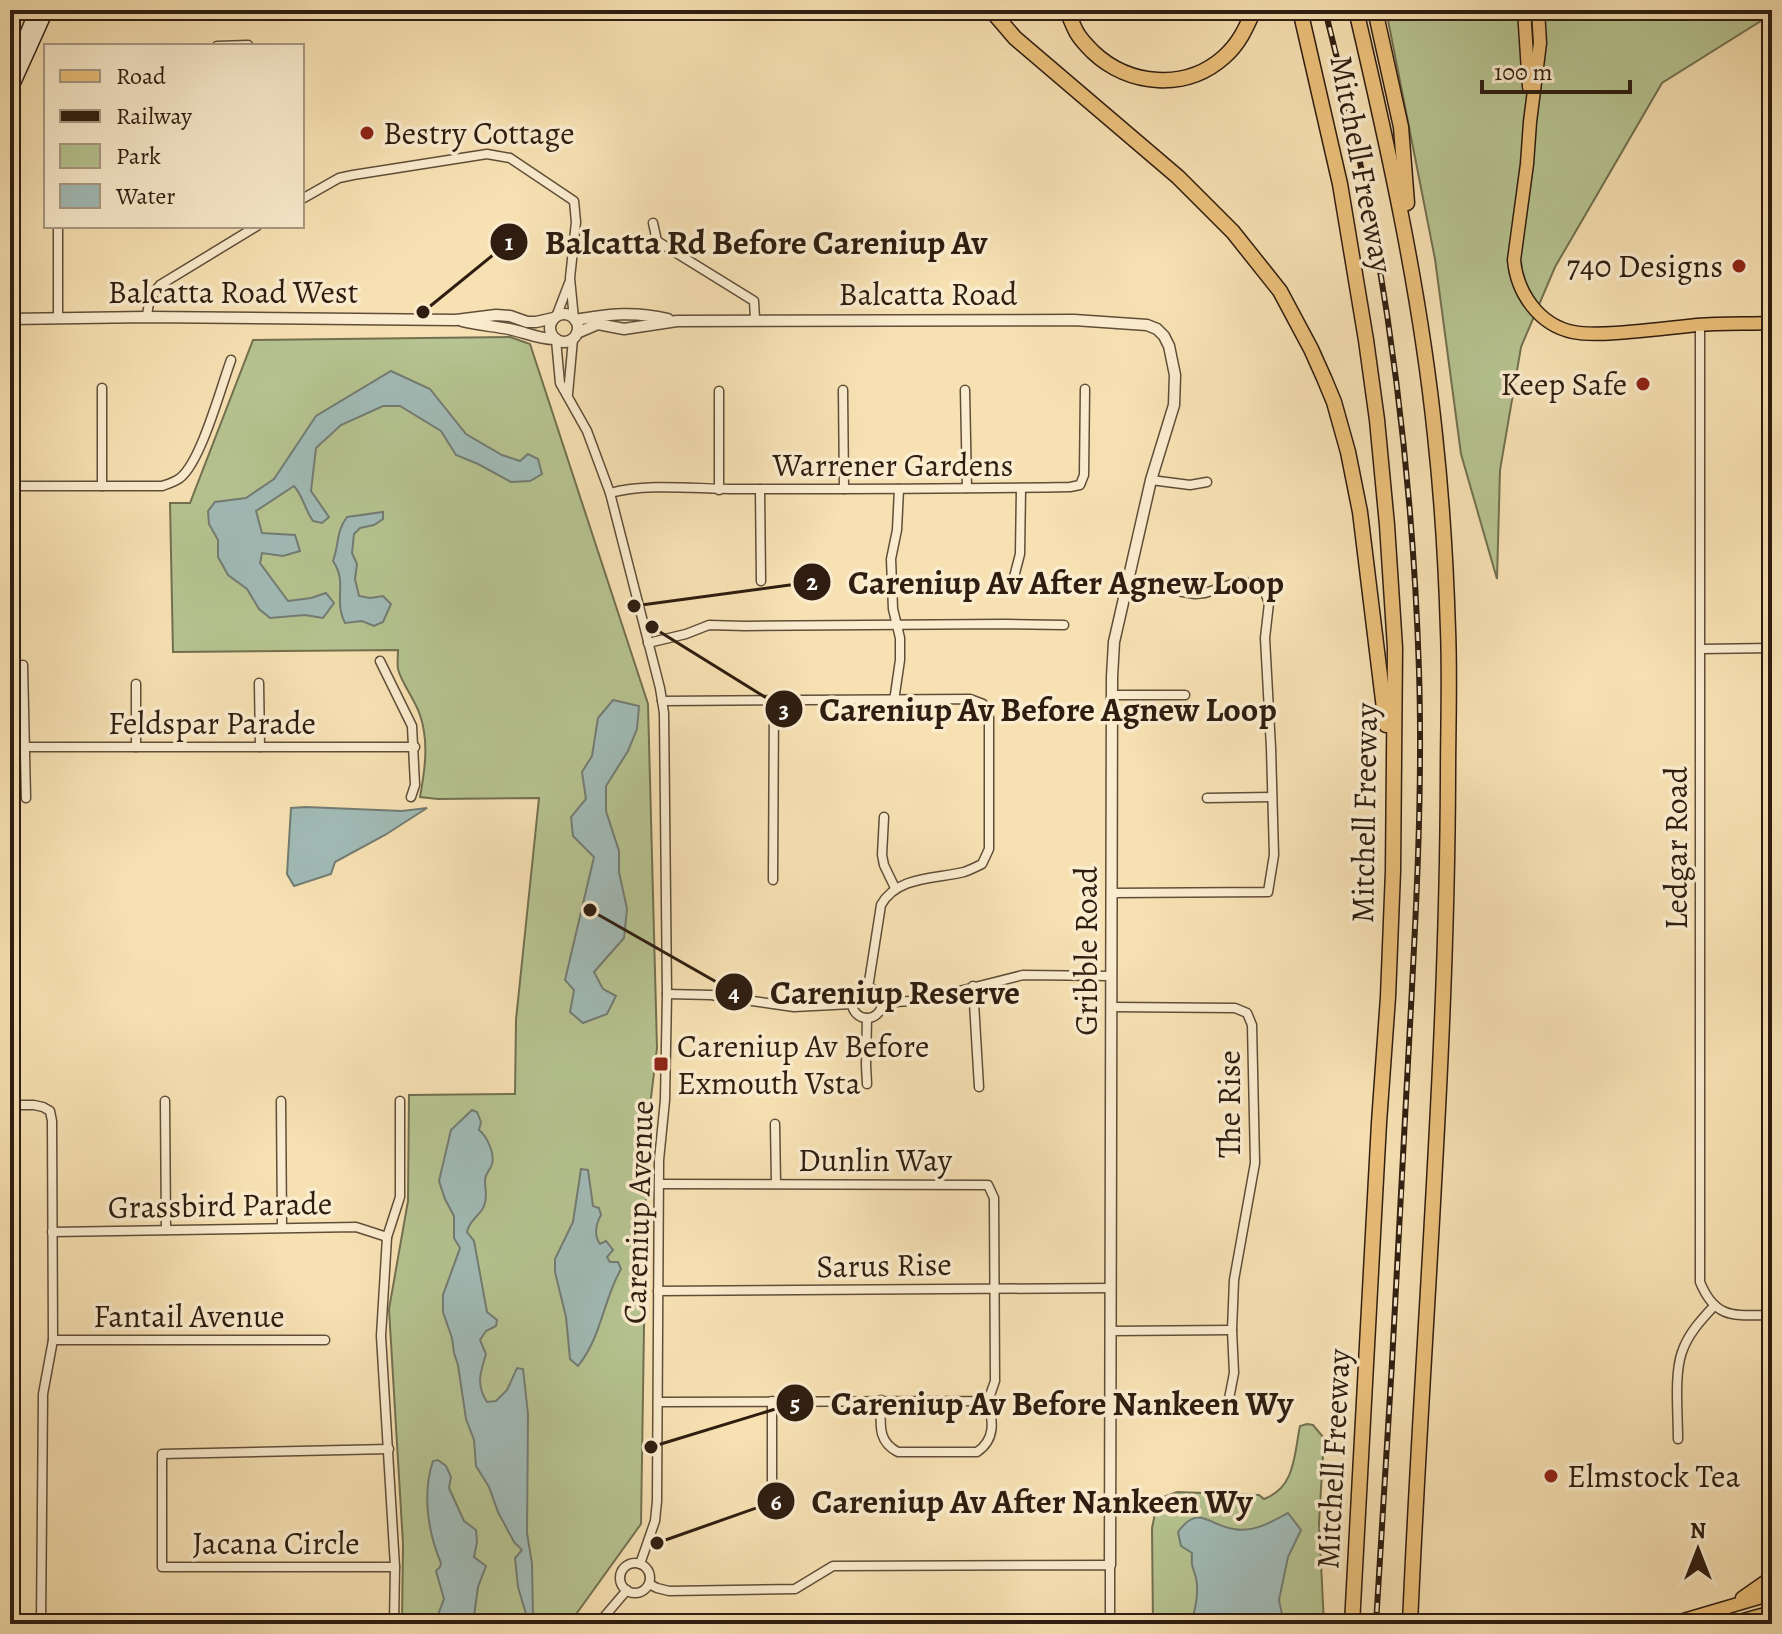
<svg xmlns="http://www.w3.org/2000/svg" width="1782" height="1634" viewBox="0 0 1782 1634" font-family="Alegreya,serif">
<rect width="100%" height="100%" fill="#f7e1b3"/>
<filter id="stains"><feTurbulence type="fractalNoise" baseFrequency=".0025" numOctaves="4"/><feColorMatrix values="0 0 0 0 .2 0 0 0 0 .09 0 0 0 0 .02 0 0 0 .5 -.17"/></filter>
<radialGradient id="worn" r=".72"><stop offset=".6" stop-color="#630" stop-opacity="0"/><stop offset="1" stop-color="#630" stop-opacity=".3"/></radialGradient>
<!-- green -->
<g fill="#b6c491" stroke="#727050" stroke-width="2">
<path d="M 1386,10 L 1772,10 L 1772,14 L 1662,83 L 1555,267 L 1521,347 L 1500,470 L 1497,579 L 1461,454 L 1435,259 Z"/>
<path d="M 510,337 L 530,344 L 648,704 L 657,1048 L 647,1131 L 641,1524 L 569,1624 L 402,1624 L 403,1544 L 389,1309 L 408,1201 L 409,1095 L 515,1094 L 516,1020 L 539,798 L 438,799 L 420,797 C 425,770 429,741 420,715 C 415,700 401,682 398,669 C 397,664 398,656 398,650 L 173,652 L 170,503 L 190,503 L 253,340 Z"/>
<path d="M 1307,1424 L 1313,1425 L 1324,1438 L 1319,1523 L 1324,1624 L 1153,1624 L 1152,1528 L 1158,1499 L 1177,1492 L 1259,1495 L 1264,1499 C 1296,1487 1294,1454 1300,1426 Z"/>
</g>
<!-- water -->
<g fill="#a1bbb7" stroke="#737c74" stroke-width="2">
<path d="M 391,371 L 430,389 L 466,434 L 502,455 L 520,461 L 528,454 L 538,459 L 542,474 L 530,481 L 511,482 L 478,464 L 456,455 L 441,431 L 400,406 L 383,406 L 341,425 L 316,448 L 311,491 L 329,517 L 322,523 L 313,521 C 305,510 303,496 294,486 L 256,511 L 262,533 L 295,535 L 300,551 L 283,556 L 262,553 L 260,563 L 288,601 L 311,598 L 326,593 L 334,603 L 323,618 L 305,615 L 270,618 L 259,609 L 247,589 L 228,575 L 218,557 L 218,540 L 209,524 L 208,511 L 215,502 L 246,498 L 274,479 L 316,416 Z"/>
<path d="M 383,512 L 383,519 L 374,525 L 360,528 L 354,534 L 352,553 L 357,564 L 355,579 L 359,596 L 370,598 L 383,596 L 391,604 L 383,622 L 374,626 L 362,621 L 345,623 C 333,600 348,583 333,561 C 339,545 336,531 347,517 Z"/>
<path d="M 613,700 L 639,706 L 637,729 L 628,751 L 606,786 L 606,811 L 619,851 L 619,872 L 627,909 L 624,938 L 594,972 L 603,989 L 616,996 L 607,1014 L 583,1023 L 570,1012 L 574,990 L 565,980 L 594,857 L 573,836 L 571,817 L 586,799 L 582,772 L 592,756 L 598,718 Z"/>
<path d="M 306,807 L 402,811 L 427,808 L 385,835 L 335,862 L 331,874 L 294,886 L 287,874 L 291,808 Z"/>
<path d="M 472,1110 L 477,1112 L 481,1122 L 479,1130 C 487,1136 495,1154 492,1164 C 490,1171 485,1173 485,1181 C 485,1191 488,1196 484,1206 C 480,1216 469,1220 467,1232 L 474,1241 L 487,1312 L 497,1320 L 496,1326 L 486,1331 L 480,1340 L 486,1354 C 480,1373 476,1385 487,1402 L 496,1401 L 507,1390 L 517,1368 L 523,1369 L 528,1414 L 527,1533 L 532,1564 L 533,1618 L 529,1624 L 518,1587 L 515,1558 L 522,1550 L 514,1542 L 498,1512 L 489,1487 L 476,1466 L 474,1440 L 466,1419 L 458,1365 L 454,1353 L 452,1338 L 443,1312 L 443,1295 L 460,1248 L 454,1238 L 454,1216 L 445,1199 L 439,1181 L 451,1130 Z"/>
<path d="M 581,1169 L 588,1170 L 593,1206 L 599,1208 L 601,1215 C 596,1224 594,1235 600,1244 L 606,1241 L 613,1250 L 607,1257 L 610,1262 L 618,1262 L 621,1269 C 603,1300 602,1336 578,1366 L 570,1359 L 566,1317 L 555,1272 L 555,1259 L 573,1222 Z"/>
<path d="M 438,1460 L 446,1466 L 451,1477 L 449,1488 L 464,1521 L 476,1530 L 477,1542 L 474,1557 L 486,1566 L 478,1587 L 473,1624 L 440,1624 L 439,1612 L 444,1599 L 436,1571 L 440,1567 L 441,1563 C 428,1533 422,1493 433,1461 Z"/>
<path d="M 1288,1513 L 1301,1530 L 1288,1557 L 1279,1600 L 1284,1624 L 1191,1624 C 1195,1611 1199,1592 1196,1578 C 1193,1566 1191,1568 1192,1553 L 1181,1546 L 1178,1532 C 1199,1503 1209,1526 1234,1529 C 1254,1533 1271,1522 1288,1513 Z"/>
</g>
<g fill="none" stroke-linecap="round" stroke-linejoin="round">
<!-- minor casing -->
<g stroke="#604e39" stroke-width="11">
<g id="minor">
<path d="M 217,46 L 248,45"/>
<path d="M 302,199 L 339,178 L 353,175 L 487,154 L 510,158 L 574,201 L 576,222 L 570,278 L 574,319"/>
<path d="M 653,223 L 657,241 L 754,301 L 755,319"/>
<path d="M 58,226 L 58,318"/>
<path d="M 147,317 C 148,303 151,296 160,285 L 257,226"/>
<path d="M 556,317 L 569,283"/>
<path d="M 1700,325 L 1700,1282 C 1716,1321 1736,1315 1772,1315"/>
<path d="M 556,340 L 560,383 L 587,431 L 610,493 L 660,688 L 664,713 L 667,994 L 665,1100 L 659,1160 L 657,1501 L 655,1521 L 640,1564"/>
<path d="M 102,388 L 102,486"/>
<path d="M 843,390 L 844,489"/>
<path d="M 965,390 L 967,488"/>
<path d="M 719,391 L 719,490"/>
<path d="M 568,394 L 573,339"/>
<path d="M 1151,480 L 1190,485 L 1207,482"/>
<path d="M 10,486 L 162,486 C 168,484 175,482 180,478 C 201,462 221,387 231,360"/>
<path d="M 760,489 L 761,581"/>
<path d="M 610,493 C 651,482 701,490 744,489 C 853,489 961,489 1070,487 L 1080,485 L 1084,475 L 1085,389"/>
<path d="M 1014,577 L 1020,554 L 1021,488"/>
<path d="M 648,643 L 686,634 L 709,625 L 745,626 L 1005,624 L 1064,625"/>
<path d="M 1701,649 L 1772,648"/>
<path d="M 380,661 L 412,726 L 415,785 L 411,797"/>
<path d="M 23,665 L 26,798"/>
<path d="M 259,683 L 260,747"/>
<path d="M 1112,695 L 1185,695"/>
<path d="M 662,701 L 970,699 L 983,704 L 989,717 L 989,849 L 982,864 C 976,867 970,870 964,872 C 935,879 897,876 881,905 L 868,988"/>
<path d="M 894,701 L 900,660 L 900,638 L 893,609 L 891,559 L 897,530 L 899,489"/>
<path d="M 10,747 L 415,747"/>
<path d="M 136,747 L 136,684"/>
<path d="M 1207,798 L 1272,797"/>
<path d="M 884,817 L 882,855 L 884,865 L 895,888"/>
<path d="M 773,880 L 774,701"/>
<path d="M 1112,893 L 1268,892 L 1274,855 L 1271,748 L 1265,638 L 1269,603 L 1264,590 L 1251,583 L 1235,583 L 1205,593 L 1195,594 L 1128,583"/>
<path d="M 973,986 L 979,1087"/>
<circle cx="867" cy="1003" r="15"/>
<path d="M 667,994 L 711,995 L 794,1007 L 852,1004"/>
<path d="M 882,1003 L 924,1000 L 1023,975 L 1112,976"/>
<path d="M 1112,1007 L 1235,1008 L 1247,1013 L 1252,1025 L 1255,1163 L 1234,1280 L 1232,1330 L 1234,1373 L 1227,1409"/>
<path d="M 867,1018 L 866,1065 L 867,1084"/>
<path d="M 165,1101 L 166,1230"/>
<path d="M 281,1101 L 282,1227"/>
<path d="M 10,1105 L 34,1105 L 43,1107 L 50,1111 L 52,1121 L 53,1340 L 43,1394 L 41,1624"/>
<path d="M 775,1124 L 776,1184"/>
<path d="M 52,1232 L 356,1227 L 387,1237"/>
<path d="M 658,1291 L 1111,1288"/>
<path d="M 1111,1331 L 1232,1330"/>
<path d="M 53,1340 L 325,1340"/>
<path d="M 881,1400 C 881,1422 876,1441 898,1452 L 977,1452 C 996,1439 993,1421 988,1401"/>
<path d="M 772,1401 L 772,1481"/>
<path d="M 658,1402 L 988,1401 L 995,1381 L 994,1198 L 988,1185 L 659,1184"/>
<path d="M 1678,1439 C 1678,1414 1674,1374 1682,1352 C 1688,1334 1701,1320 1714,1306"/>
<path d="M 389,1449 L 162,1454 L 162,1567 L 395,1567"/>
<circle cx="635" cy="1578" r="15"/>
<path d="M 649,1584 L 657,1588 L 669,1591 L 795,1589 L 833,1566 L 1110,1565 L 1110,1624"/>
<path d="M 394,1624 L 395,1567 L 381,1336 L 387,1237 L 400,1197 L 400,1101"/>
<path d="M 598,1624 L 627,1590"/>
</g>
</g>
<!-- tertiary casing -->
<g stroke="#604e39" stroke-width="13">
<g id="tertiary">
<circle cx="564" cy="328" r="14"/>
<path d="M 10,319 L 147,317 L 456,320 L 496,315 L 510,316 L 527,322 L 536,322 L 554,318"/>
<path d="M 575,320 C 610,314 633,311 668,319"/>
<path d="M 462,321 C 478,325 494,326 509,329 C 525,332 540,340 556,339"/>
<path d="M 577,333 L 598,324 L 624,329 L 677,321 L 1074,320 L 1147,325 L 1157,329 L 1164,336 L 1169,346 L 1175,375 L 1174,405 L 1151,480 L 1114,642 L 1112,677 L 1110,1565"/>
</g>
</g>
<!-- secondary casing -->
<g stroke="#2e1d10" stroke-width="15">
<g id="secondary">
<path d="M 11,72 L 36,10"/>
<path d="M 10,92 L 47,10"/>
</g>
</g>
<!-- primary casing -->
<g stroke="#2e1d10" stroke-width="15">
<g id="primary">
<path d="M 1524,10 L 1529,87"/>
<path d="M 1538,10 L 1540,43 L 1530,122 L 1527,164 L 1514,260 C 1517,293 1539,325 1573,332 C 1587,335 1602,334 1616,333 C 1643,331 1670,328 1697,325 C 1722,323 1747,324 1772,323"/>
<path d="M 1742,1598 L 1772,1577"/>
<path d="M 1670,1624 L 1772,1594"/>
<path d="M 1729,1624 L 1772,1612"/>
</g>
</g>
<!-- motorway casing -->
<g stroke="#2e1d10" stroke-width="17">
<g id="motorway">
<path d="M 991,10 L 1015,38 L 1178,177 L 1233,232 L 1280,291 L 1311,349 L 1324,378 L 1334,402 L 1348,452 L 1360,512 L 1386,725"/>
<path d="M 1067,10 C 1070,18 1073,26 1077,33 C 1081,40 1087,46 1093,52 C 1129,86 1186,91 1224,57 C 1239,44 1246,28 1254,10"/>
<path d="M 1300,10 L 1340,184 L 1366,340 L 1377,420 L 1387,525 L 1395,648 L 1393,871 L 1388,997 L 1379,1123 L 1352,1624"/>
<path d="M 1356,10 C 1389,151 1420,291 1435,435 C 1442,499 1446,565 1448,630 C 1450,679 1448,728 1448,777 C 1447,1060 1422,1342 1410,1624"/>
<path d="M 1375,10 L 1401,127 L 1407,203"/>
</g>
</g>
<!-- minor -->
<use href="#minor" stroke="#faecce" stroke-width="8"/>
<!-- tertiary -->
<use href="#tertiary" stroke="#faecce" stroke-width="10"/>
<!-- secondary -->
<use href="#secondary" stroke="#faecce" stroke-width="12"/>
<!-- primary -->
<use href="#primary" stroke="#ecc07a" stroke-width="12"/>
<!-- motorway -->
<use href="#motorway" stroke="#ecc07a" stroke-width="14"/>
<!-- rail casing -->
<g stroke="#2e1d10" stroke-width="6">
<path id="rail" d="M 1325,10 C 1381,226 1412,448 1419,671 C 1423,801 1415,932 1408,1062 C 1399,1249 1388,1437 1376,1624"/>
</g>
<!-- rail -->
<use href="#rail" stroke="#faecce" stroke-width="3" stroke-dasharray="9" stroke-linecap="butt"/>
</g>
<!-- markers -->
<g fill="#8f2418" stroke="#faecce" stroke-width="3">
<circle cx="367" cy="133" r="8"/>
<circle cx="1739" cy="266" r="8"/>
<circle cx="1643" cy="384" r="8"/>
<rect x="653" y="1056" width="16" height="16" rx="4"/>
<circle cx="1551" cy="1476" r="8"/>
</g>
<g text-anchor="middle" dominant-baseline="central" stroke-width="7" stroke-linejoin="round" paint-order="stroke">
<!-- poi labels -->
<g font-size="32" fill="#2e1d10" stroke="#faecce" text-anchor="start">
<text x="383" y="133">Bestry Cottage</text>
<text x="1723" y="266" text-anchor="end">740 Designs</text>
<text x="1627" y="384" text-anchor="end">Keep Safe</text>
<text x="677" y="1046">Careniup Av Before<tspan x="677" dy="37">Exmouth Vsta</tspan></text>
<text x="1567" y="1476">Elmstock Tea</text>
</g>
<!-- street labels -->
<g font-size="32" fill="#2e1d10" stroke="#faecce">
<text transform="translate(1362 164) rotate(79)">Mitchell Freeway</text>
<text x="233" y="292">Balcatta Road West</text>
<text x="928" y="294">Balcatta Road</text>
<text x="893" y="465">Warrener Gardens</text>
<text x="212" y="723">Feldspar Parade</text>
<text transform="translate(1364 813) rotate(-89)">Mitchell Freeway</text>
<text transform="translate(1676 848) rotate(-90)">Ledgar Road</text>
<text transform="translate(1086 951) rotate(-90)">Gribble Road</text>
<text transform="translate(1229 1104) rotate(-90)">The Rise</text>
<text x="875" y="1160">Dunlin Way</text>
<text transform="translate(220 1205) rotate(-1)">Grassbird Parade</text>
<text transform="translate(638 1212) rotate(-88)">Careniup Avenue</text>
<text transform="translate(884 1265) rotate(-1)">Sarus Rise</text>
<text x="189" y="1316">Fantail Avenue</text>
<text transform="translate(1333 1459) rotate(-87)">Mitchell Freeway</text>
<text x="276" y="1543">Jacana Circle</text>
</g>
</g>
<!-- callouts -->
<path fill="none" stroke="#2e1d10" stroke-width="3" d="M423 312L509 242M634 606L812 582M652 627L784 709M590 910L734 992M651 1447L795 1403M657 1543L776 1501"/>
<g fill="#2e1d10" stroke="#faecce" stroke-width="3">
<circle cx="423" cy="312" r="8"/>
<circle cx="634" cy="606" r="8"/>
<circle cx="652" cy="627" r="8"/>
<circle cx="590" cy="910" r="8"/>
<circle cx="651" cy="1447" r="8"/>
<circle cx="657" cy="1543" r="8"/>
<circle cx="509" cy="242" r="20"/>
<circle cx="812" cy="582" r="20"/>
<circle cx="784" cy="709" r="20"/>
<circle cx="734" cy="992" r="20"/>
<circle cx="795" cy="1403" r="20"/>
<circle cx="776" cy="1501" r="20"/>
</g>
<g font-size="24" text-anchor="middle" font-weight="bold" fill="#fff">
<text x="509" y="250">1</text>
<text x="812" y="590">2</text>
<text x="784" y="718">3</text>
<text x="734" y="1001">4</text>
<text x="795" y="1411">5</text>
<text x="776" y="1510">6</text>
</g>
<g font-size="34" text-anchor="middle" font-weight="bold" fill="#2e1d10" stroke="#faecce" stroke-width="7" stroke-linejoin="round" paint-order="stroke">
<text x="766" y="254">Balcatta Rd Before Careniup Av</text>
<text x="1066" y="594">Careniup Av After Agnew Loop</text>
<text x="1048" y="721">Careniup Av Before Agnew Loop</text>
<text x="895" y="1004">Careniup Reserve</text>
<text x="1062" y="1415">Careniup Av Before Nankeen Wy</text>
<text x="1032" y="1513">Careniup Av After Nankeen Wy</text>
</g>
<!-- margin -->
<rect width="1782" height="1634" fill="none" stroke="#f7e1b3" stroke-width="40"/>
<rect x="12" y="12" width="1758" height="1610" fill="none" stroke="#2e1d10" stroke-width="4"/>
<rect x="20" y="20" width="1742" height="1594" fill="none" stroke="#2e1d10" stroke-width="2"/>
<!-- legend -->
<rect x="44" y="44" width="260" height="184" fill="#faecce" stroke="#a89982" stroke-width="2"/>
<rect x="60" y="70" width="40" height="12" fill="#ecc07a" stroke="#a89982" stroke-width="2"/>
<text x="116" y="84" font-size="24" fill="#2e1d10">Road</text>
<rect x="60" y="110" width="40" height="12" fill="#2e1d10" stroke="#a89982" stroke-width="2"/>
<text x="116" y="124" font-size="24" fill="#2e1d10">Railway</text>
<rect x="60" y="144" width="40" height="24" fill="#b6c491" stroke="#a89982" stroke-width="2"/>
<text x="116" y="164" font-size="24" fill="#2e1d10">Park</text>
<rect x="60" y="184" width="40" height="24" fill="#a1bbb7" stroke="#a89982" stroke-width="2"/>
<text x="116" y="204" font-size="24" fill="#2e1d10">Water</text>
<!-- north arrow -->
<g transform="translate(1698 1550)" stroke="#faecce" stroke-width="6" paint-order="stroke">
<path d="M0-6L14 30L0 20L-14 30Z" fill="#2e1d10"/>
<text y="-12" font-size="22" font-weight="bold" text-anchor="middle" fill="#2e1d10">N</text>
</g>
<!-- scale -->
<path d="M1482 80v12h148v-12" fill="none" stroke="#2e1d10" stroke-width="4"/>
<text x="1494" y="80" font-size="24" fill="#2e1d10" stroke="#faecce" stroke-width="6" paint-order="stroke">100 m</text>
<rect width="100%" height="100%" filter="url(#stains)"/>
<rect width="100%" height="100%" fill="url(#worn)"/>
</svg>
